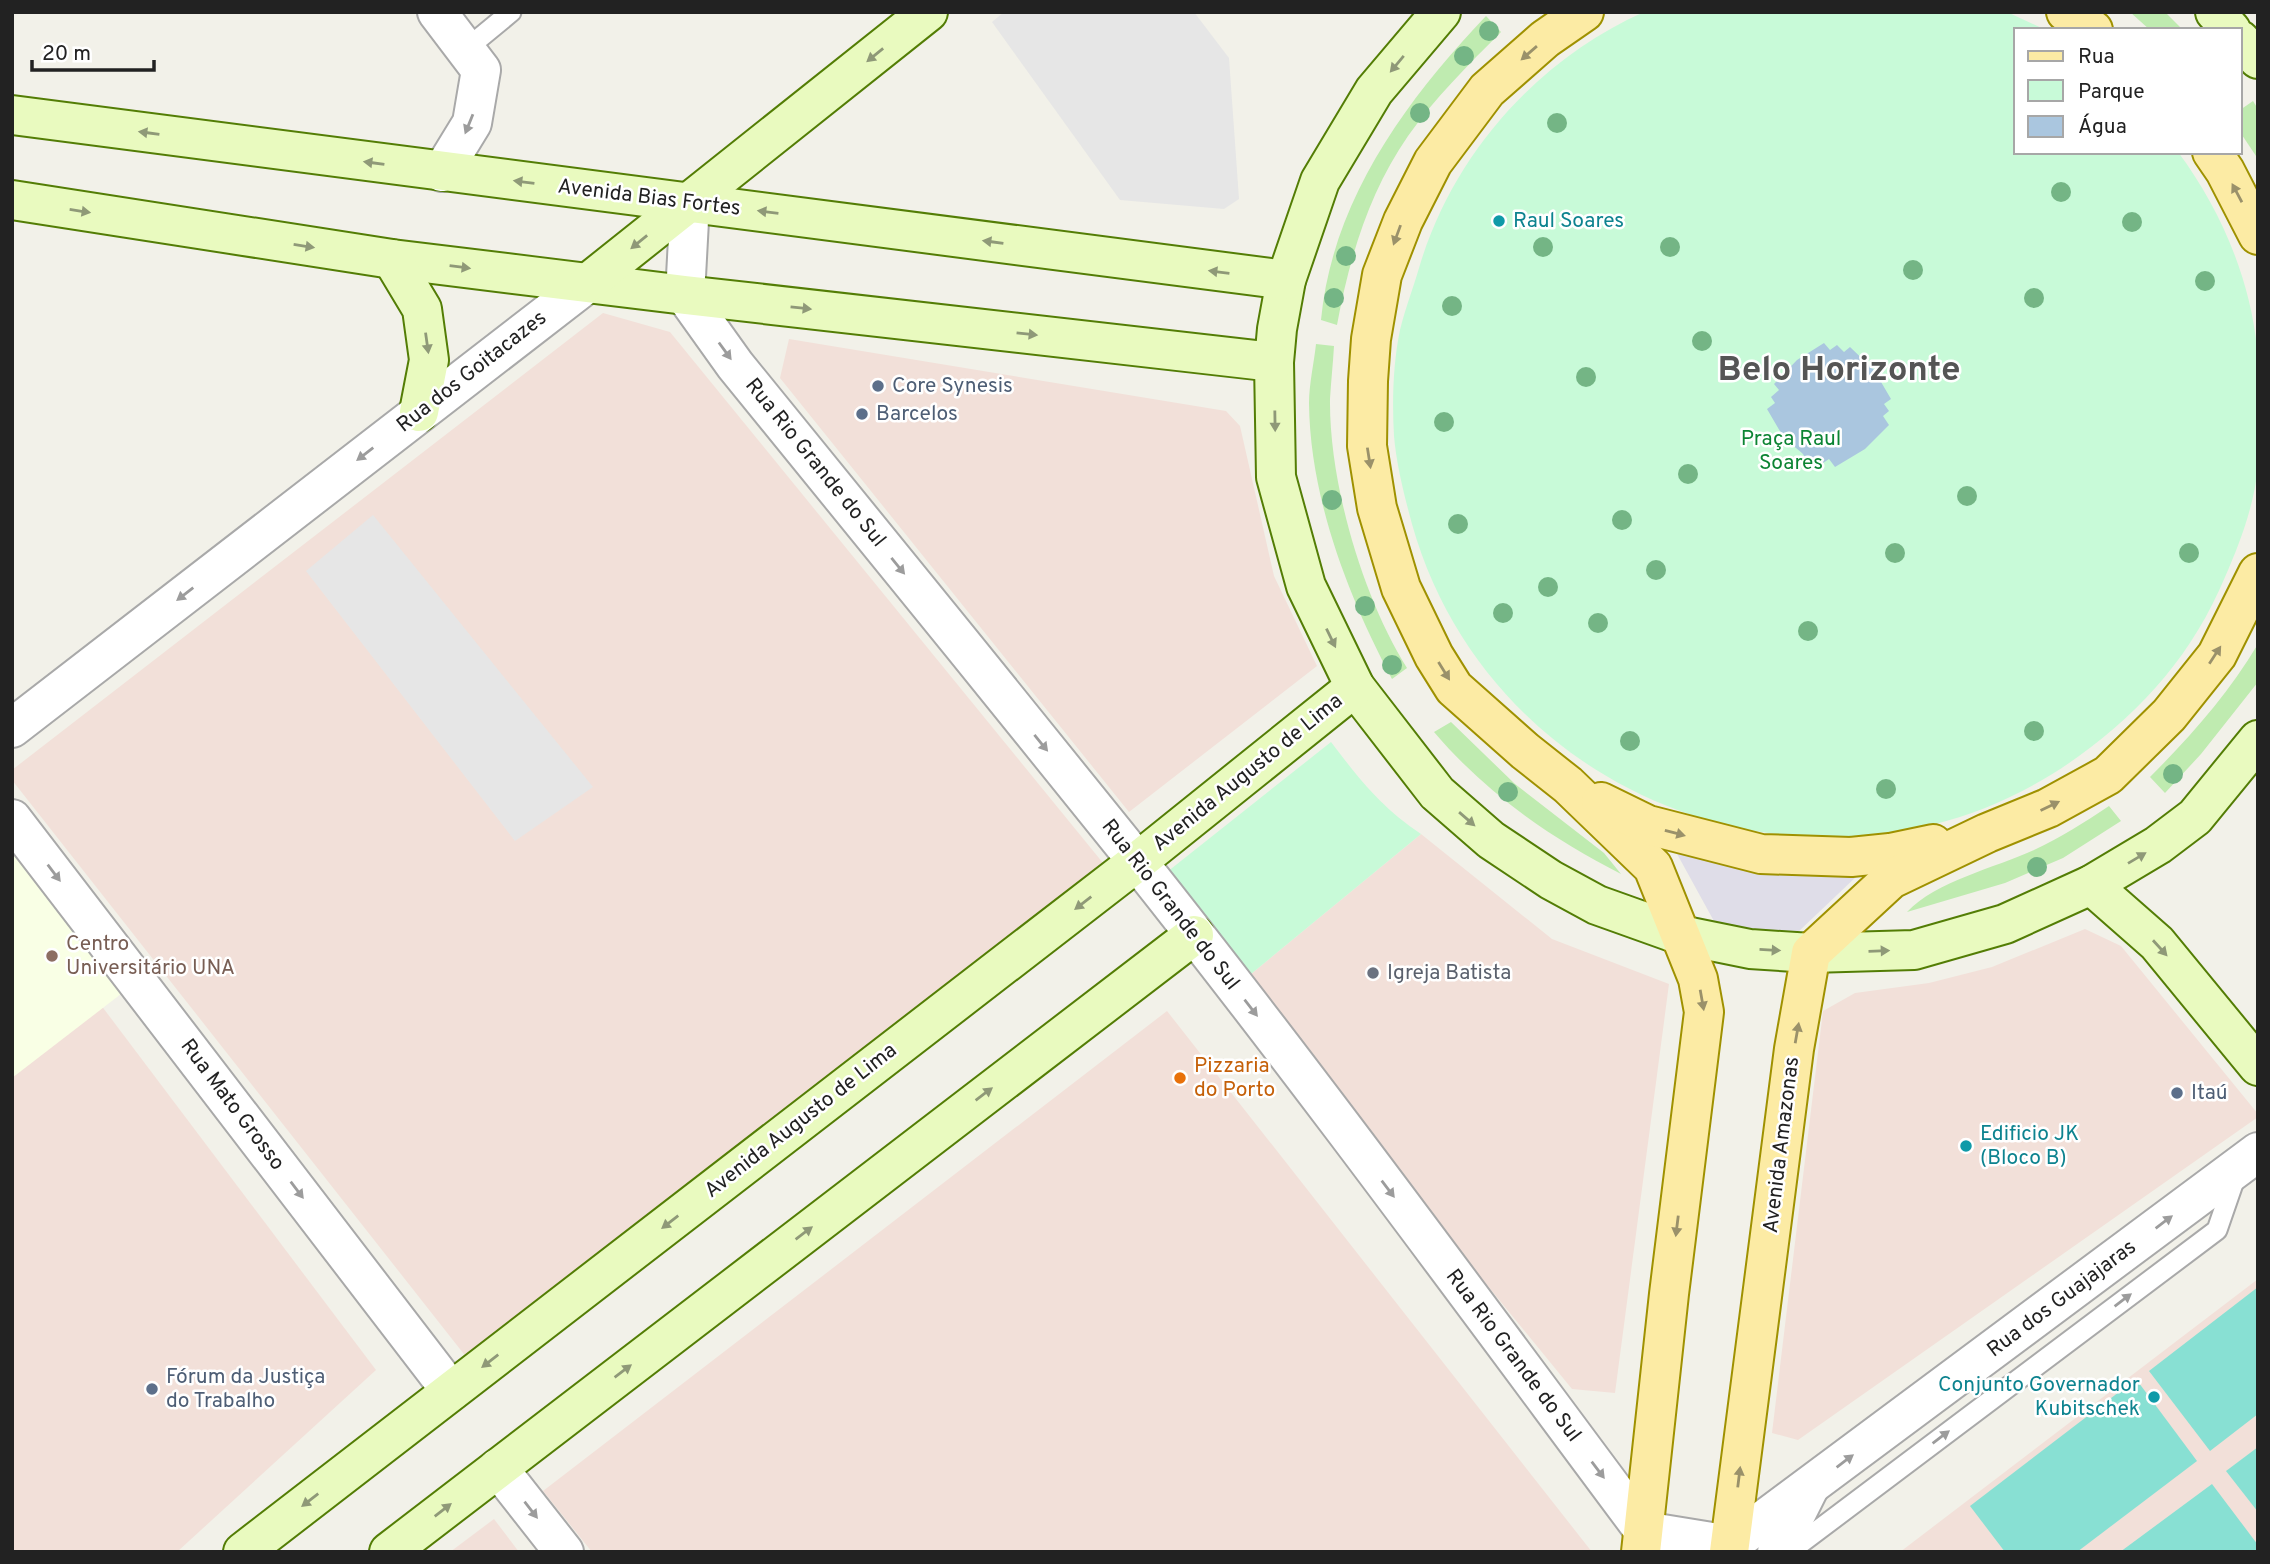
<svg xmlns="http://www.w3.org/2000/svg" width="2270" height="1564" viewBox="0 0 2270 1564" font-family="Overpass,sans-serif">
<rect width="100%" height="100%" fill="#f2f1e9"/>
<!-- commercial -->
<g fill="#f2e0d9">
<path d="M 603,313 L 670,332 L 1103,863 L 467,1358 L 12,780 L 12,770 Z"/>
<path d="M 789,339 L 1226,411 L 1240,426 L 1274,576 L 1317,666 L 1129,812 L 780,378 Z"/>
<path d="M 1421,834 L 1552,939 L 1669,984 L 1615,1393 L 1572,1389 L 1240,983 Z"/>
<path d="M 12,887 L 376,1370 L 177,1552 L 12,1552 Z"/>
<path d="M 2085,929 L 2121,946 L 2258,1114 L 2258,1117 L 1798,1440 L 1772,1433 L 1823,1011 L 1855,993 L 1929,983 L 1992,967 Z"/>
<path d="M 1167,1011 L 1592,1552 L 592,1552 L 543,1491 Z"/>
<path d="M 2258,1279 L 2258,1552 L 1900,1552 Z"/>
<path d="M 494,1519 L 519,1552 L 450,1552 Z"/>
</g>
<!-- education -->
<path fill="#f9ffe5" d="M 12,853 L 121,994 L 12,1078 Z"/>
<!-- grass -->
<g fill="#bfebb0">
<path d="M 2130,12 L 2165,12 L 2183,30 L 2150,30 Z"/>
<path d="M 1486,16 L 1501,32 C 1468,65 1435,98 1408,136 C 1369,192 1349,259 1337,325 L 1321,320 C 1332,201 1406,100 1486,16 Z"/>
<path d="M 2253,101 L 2258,109 L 2258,159 L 2240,132 L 2240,110 Z"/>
<path d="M 1316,344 L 1334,346 C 1333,364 1331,381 1330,399 C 1329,483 1363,598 1407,668 L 1392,679 C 1348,596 1310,498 1309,403 C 1309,384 1314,363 1316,344 Z"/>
<path d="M 2258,644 L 2258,682 L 2201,754 L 2165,793 L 2150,777 C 2191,736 2228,694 2258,644 Z"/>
<path d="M 1451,722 L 1515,784 L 1604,853 L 1621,874 C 1550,838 1486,793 1434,732 Z"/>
<path d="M 2109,806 L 2121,821 L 2063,858 L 2005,883 L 1907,912 C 1936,881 1995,868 2034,850 C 2060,838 2085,822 2109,806 Z"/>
</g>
<!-- park -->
<g fill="#c8fad8">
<path d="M 1644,12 L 2007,12 L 2046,30 L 2016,30 L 2016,152 L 2178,152 C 2220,208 2250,278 2257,348 C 2259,365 2258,384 2258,401 C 2258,422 2259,444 2258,465 C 2255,503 2240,543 2225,577 C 2193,653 2145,708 2079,756 C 1833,935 1480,804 1408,509 C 1402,486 1396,460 1394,436 C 1392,402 1393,363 1400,330 C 1405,309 1413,289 1419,268 C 1452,156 1536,60 1644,12 Z"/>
<path d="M 1331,742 C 1360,780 1381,807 1421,834 L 1240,983 L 1162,876 Z"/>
</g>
<!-- pitch -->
<g fill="#88e0d3">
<path d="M 2258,1287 L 2258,1414 L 2210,1451 L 2149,1371 Z"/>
<path d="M 2136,1379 L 2197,1461 L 2077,1552 L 2005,1552 L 1970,1506 Z"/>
<path d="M 2258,1447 L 2258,1512 L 2226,1471 Z"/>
<path d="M 2212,1484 L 2258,1545 L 2258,1552 L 2120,1552 Z"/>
</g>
<!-- parking -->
<g fill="#e6e6e6">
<path d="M 1004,12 L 1194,12 L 1229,58 L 1239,199 L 1224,209 L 1120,200 L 992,22 Z"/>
<path d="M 373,515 L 593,787 L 515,841 L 306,571 Z"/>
</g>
<!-- plaza -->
<path fill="#dfdde8" d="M 1676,852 L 1758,872 L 1858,875 L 1797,933 L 1765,934 L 1715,923 Z"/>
<!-- water -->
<path fill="#aac6df" d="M 1824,343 L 1830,350 L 1837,345 L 1844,352 L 1850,347 L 1874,370 L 1891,399 L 1884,404 L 1889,411 L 1883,416 L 1889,425 L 1865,449 L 1835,467 L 1829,459 L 1823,463 L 1817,457 L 1810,463 L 1802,453 L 1784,438 L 1767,409 L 1775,403 L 1771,397 L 1779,390 L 1774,384 L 1797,360 Z"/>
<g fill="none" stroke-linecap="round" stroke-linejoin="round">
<!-- service casing -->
<g stroke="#a9a9a9" stroke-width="23">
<g id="service">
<path d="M 465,50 L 511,12"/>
<path d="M 1789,1552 L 2217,1230 L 2236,1175"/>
</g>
</g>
<!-- minor casing -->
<g stroke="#a9a9a9" stroke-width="42">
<g id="minor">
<path d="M 12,728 L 589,282"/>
<path d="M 12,819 L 451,1391"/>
<path d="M 498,1468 L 564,1552"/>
<path d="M 1777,1552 L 1809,1488"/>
</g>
</g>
<!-- tertiary casing -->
<g stroke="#a9a9a9" stroke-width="42">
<g id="tertiary">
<path d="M 437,12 L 481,70 L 472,123 L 442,172"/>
<path d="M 690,202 L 685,295 L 735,365 C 869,530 1004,695 1137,861 C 1311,1080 1477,1307 1644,1531 L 1730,1545 L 2258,1152"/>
</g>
</g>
<!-- secondary casing -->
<g stroke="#537d05" stroke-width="42">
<g id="secondary">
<path d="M 1441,12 L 1374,91 L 1320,181 L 1286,280 L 1277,329 L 1274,362 L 1276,477 L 1306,586 L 1355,687 L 1437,793 L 1491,840 L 1551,880 L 1597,905 L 1681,935 L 1750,949 L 1811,953 L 1914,950 L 2005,924 L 2091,885 L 2158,845 L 2195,817 L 2258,740"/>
<path d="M 2215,12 L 2231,30"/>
<path d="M 2240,40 L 2258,59"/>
<path d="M 12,115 L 1286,280"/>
<path d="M 12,200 L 392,259 L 685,295 L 1274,362"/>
<path d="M 392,259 L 422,309 L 429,360 L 419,412"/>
<path d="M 589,282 L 928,12"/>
<path d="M 2091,885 L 2157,943 L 2258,1066"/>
<path d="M 243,1552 L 1137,862 L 1355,687"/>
<path d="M 389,1552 L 1194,935"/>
</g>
</g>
<!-- primary casing -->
<g stroke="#9f9100" stroke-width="42">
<g id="primary">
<path d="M 1584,12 L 1545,39 L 1487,90 L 1433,162 L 1403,221 L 1382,275 L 1371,339 L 1368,381 L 1367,446 L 1377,508 L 1401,588 L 1434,656 L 1454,688 L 1525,751 L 1568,785 L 1653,867 L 1698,979 L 1704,1012 L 1669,1294 L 1641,1552"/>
<path d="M 2066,12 L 2093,30"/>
<path d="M 2212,152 L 2225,171 L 2258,235"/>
<path d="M 1601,802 L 1648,825 L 1761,854 L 1851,857 L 1890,853 L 1933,844"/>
<path d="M 1729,1552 L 1794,1049 L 1811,953 L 1891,879 L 1987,833 L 2048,808 L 2108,775 L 2169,715 L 2217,655 L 2258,573"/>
</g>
</g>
<!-- service -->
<use href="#service" stroke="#fff" stroke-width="19"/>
<!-- minor -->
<use href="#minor" stroke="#fff" stroke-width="38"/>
<!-- tertiary -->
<use href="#tertiary" stroke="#fff" stroke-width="38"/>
<!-- secondary -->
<use href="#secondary" stroke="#e9fabf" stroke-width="38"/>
<!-- primary -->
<use href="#primary" stroke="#fceba4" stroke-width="38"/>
</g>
<!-- trees -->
<g fill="#74b585">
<circle cx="1489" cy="31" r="10"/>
<circle cx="1464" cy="56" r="10"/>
<circle cx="1420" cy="113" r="10"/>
<circle cx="1557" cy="123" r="10"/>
<circle cx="2061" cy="192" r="10"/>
<circle cx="2132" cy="222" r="10"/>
<circle cx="1543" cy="247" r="10"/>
<circle cx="1670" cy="247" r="10"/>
<circle cx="1346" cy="256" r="10"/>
<circle cx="1913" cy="270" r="10"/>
<circle cx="2205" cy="281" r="10"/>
<circle cx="1334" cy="298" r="10"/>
<circle cx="2034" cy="298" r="10"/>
<circle cx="1452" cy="306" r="10"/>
<circle cx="1702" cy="341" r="10"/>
<circle cx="1586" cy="377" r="10"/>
<circle cx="1444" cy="422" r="10"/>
<circle cx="1688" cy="474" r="10"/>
<circle cx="1967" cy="496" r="10"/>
<circle cx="1332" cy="500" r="10"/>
<circle cx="1622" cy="520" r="10"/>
<circle cx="1458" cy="524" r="10"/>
<circle cx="1895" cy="553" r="10"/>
<circle cx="2189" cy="553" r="10"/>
<circle cx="1656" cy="570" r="10"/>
<circle cx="1548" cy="587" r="10"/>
<circle cx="1365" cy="606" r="10"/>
<circle cx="1503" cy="613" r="10"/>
<circle cx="1598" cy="623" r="10"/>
<circle cx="1808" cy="631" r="10"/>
<circle cx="1392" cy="665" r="10"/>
<circle cx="2034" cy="731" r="10"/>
<circle cx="1630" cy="741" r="10"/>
<circle cx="2173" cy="774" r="10"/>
<circle cx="1886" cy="789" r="10"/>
<circle cx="1508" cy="792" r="10"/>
<circle cx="2037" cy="867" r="10"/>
</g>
<!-- one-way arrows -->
<defs><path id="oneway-solid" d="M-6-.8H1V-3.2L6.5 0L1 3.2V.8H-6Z" transform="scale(1.75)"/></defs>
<g fill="#9a916a">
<use href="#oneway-solid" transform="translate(1529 53) rotate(139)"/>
<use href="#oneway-solid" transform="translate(2237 193) rotate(-118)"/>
<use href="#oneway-solid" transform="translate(1397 235) rotate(110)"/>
<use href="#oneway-solid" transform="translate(1369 458) rotate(81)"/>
<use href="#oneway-solid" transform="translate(2215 655) rotate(-57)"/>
<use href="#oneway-solid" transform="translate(1444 671) rotate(58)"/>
<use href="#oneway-solid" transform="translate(2050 806) rotate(-26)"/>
<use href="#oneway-solid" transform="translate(1675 833) rotate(15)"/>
<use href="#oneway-solid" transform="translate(1702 1000) rotate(80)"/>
<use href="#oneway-solid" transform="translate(1797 1033) rotate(-80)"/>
<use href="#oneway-solid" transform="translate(1677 1226) rotate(97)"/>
<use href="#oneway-solid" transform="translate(1739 1477) rotate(-83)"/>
</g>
<g fill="#8f9978">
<use href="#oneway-solid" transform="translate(875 55) rotate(141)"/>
<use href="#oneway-solid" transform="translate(1397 64) rotate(130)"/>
<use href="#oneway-solid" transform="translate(149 133) rotate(-172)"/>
<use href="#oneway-solid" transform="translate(374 163) rotate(-172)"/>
<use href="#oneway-solid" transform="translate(524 182) rotate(-173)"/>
<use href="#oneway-solid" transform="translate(80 211) rotate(9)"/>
<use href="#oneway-solid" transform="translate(768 212) rotate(-173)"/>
<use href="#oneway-solid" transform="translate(639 242) rotate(141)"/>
<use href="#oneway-solid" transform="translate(993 242) rotate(-172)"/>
<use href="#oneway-solid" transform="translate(304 246) rotate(9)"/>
<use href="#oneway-solid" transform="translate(460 267) rotate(7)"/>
<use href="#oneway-solid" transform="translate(1219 272) rotate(-173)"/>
<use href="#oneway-solid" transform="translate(801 308) rotate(6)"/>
<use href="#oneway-solid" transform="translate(1027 334) rotate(6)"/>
<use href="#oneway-solid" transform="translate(427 343) rotate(82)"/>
<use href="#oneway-solid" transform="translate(1275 421) rotate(89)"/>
<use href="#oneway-solid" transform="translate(1331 638) rotate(64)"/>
<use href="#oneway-solid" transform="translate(1467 819) rotate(41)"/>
<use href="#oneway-solid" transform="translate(2137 858) rotate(-31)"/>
<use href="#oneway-solid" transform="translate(1083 903) rotate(142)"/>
<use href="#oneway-solid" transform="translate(2160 948) rotate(48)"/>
<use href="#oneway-solid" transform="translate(1770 950) rotate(3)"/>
<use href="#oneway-solid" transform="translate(1879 951) rotate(-2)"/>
<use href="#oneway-solid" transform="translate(984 1094) rotate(-37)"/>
<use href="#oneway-solid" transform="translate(670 1222) rotate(142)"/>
<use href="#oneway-solid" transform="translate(804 1233) rotate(-37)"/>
<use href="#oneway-solid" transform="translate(490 1361) rotate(142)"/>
<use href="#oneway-solid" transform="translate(623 1371) rotate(-37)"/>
<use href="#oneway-solid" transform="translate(310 1500) rotate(142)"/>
<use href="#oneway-solid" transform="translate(443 1510) rotate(-38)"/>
</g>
<g fill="#9c9c9c">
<use href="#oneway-solid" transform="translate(469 124) rotate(112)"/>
<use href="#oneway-solid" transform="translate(725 351) rotate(54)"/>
<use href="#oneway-solid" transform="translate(365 454) rotate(142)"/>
<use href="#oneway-solid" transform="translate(898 566) rotate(51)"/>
<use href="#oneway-solid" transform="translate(185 594) rotate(142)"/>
<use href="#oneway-solid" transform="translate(1041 743) rotate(51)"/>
<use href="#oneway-solid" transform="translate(54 873) rotate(53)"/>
<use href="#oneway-solid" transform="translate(1251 1008) rotate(52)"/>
<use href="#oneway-solid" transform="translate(1388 1189) rotate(53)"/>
<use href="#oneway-solid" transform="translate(297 1190) rotate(53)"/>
<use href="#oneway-solid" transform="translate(2164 1222) rotate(-37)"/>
<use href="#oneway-solid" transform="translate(2123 1300) rotate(-37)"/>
<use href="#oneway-solid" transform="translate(1941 1437) rotate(-37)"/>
<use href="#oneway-solid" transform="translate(1845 1461) rotate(-37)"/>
<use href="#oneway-solid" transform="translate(1598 1470) rotate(53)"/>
<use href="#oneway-solid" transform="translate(531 1510) rotate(52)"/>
</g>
<!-- markers -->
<g fill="#0f9aa8" stroke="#fff" stroke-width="2.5">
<circle cx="1499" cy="221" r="7"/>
<circle cx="1966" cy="1146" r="7"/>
<circle cx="2154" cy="1397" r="7"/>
</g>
<g fill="#5c6f8a" stroke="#fff" stroke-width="2.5">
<circle cx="878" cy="386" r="7"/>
<circle cx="862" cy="414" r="7"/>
<circle cx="2177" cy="1093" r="7"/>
<circle cx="152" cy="1389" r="7"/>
</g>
<circle fill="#8d6e63" stroke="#fff" stroke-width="2.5" cx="52" cy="956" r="7"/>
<circle fill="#6b7280" stroke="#fff" stroke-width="2.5" cx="1373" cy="973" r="7"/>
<circle fill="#e8710a" stroke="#fff" stroke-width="2.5" cx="1180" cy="1078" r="7"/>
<g text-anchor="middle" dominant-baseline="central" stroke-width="5" stroke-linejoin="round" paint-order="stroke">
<!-- street labels -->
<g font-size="21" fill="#222" stroke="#fff">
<text transform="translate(649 198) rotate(7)">Avenida Bias Fortes</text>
<text transform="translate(472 372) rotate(-38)">Rua dos Goitacazes</text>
<text transform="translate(815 463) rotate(51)">Rua Rio Grande do Sul</text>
<text transform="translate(1248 773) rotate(-39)">Avenida Augusto de Lima</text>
<text transform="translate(1170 905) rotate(52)">Rua Rio Grande do Sul</text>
<text transform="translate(232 1105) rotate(53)">Rua Mato Grosso</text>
<text transform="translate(801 1121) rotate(-38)">Avenida Augusto de Lima</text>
<text transform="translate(1782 1145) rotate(-83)">Avenida Amazonas</text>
<text transform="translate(2062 1299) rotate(-37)">Rua dos Guajajaras</text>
<text transform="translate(1513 1356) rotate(53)">Rua Rio Grande do Sul</text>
</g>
<!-- culture labels -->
<g font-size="21" fill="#0d838f" stroke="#fff" text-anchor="start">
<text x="1513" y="221">Raul Soares</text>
<text x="1980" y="1134">Edificio JK<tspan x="1980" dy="24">(Bloco B)</tspan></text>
<text x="2140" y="1385" text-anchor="end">Conjunto Governador<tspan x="2140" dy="24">Kubitschek</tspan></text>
</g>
<!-- service labels -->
<g font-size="21" fill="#4e5e75" stroke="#fff" text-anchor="start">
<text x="892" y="386">Core Synesis</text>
<text x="876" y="414">Barcelos</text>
<text x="2191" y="1093">Itaú</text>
<text x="166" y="1377">Fórum da Justiça<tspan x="166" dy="24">do Trabalho</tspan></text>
</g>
<!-- park labels -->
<g font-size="21" fill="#0c8433" stroke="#fff">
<text x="1791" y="439">Praça Raul<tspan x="1791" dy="24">Soares</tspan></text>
</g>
<!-- education labels -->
<g font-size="21" fill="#785e54" stroke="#fff" text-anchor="start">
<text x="66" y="944">Centro<tspan x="66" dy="24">Universitário UNA</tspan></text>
</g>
<!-- worship labels -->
<g font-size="21" fill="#5b616d" stroke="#fff" text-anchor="start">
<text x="1387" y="973">Igreja Batista</text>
</g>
<!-- food labels -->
<g font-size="21" fill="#c56008" stroke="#fff" text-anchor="start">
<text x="1194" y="1066">Pizzaria<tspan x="1194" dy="24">do Porto</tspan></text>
</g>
<!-- town labels -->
<g font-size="35" font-weight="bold" fill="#555" stroke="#fff">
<text x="1839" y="371">Belo Horizonte</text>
</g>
</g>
<!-- border -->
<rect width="2270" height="1564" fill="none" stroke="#222222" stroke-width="28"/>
<!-- legend -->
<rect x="2014" y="28" width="228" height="126" fill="#ffffff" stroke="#a7a7a7" stroke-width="2"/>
<rect x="2028" y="51" width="35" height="10" fill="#fceba4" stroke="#a7a7a7" stroke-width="2"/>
<text x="2078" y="63" font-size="21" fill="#222222">Rua</text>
<rect x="2028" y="80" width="35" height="21" fill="#c8fad8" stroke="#a7a7a7" stroke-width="2"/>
<text x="2078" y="98" font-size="21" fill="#222222">Parque</text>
<rect x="2028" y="116" width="35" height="21" fill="#aac6df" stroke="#a7a7a7" stroke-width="2"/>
<text x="2078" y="133" font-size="21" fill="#222222">Água</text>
<!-- scale -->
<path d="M32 60v10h122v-10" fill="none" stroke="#222222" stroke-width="3.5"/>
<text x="42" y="60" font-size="21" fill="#222222" stroke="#ffffff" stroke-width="5" paint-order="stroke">20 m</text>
</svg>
